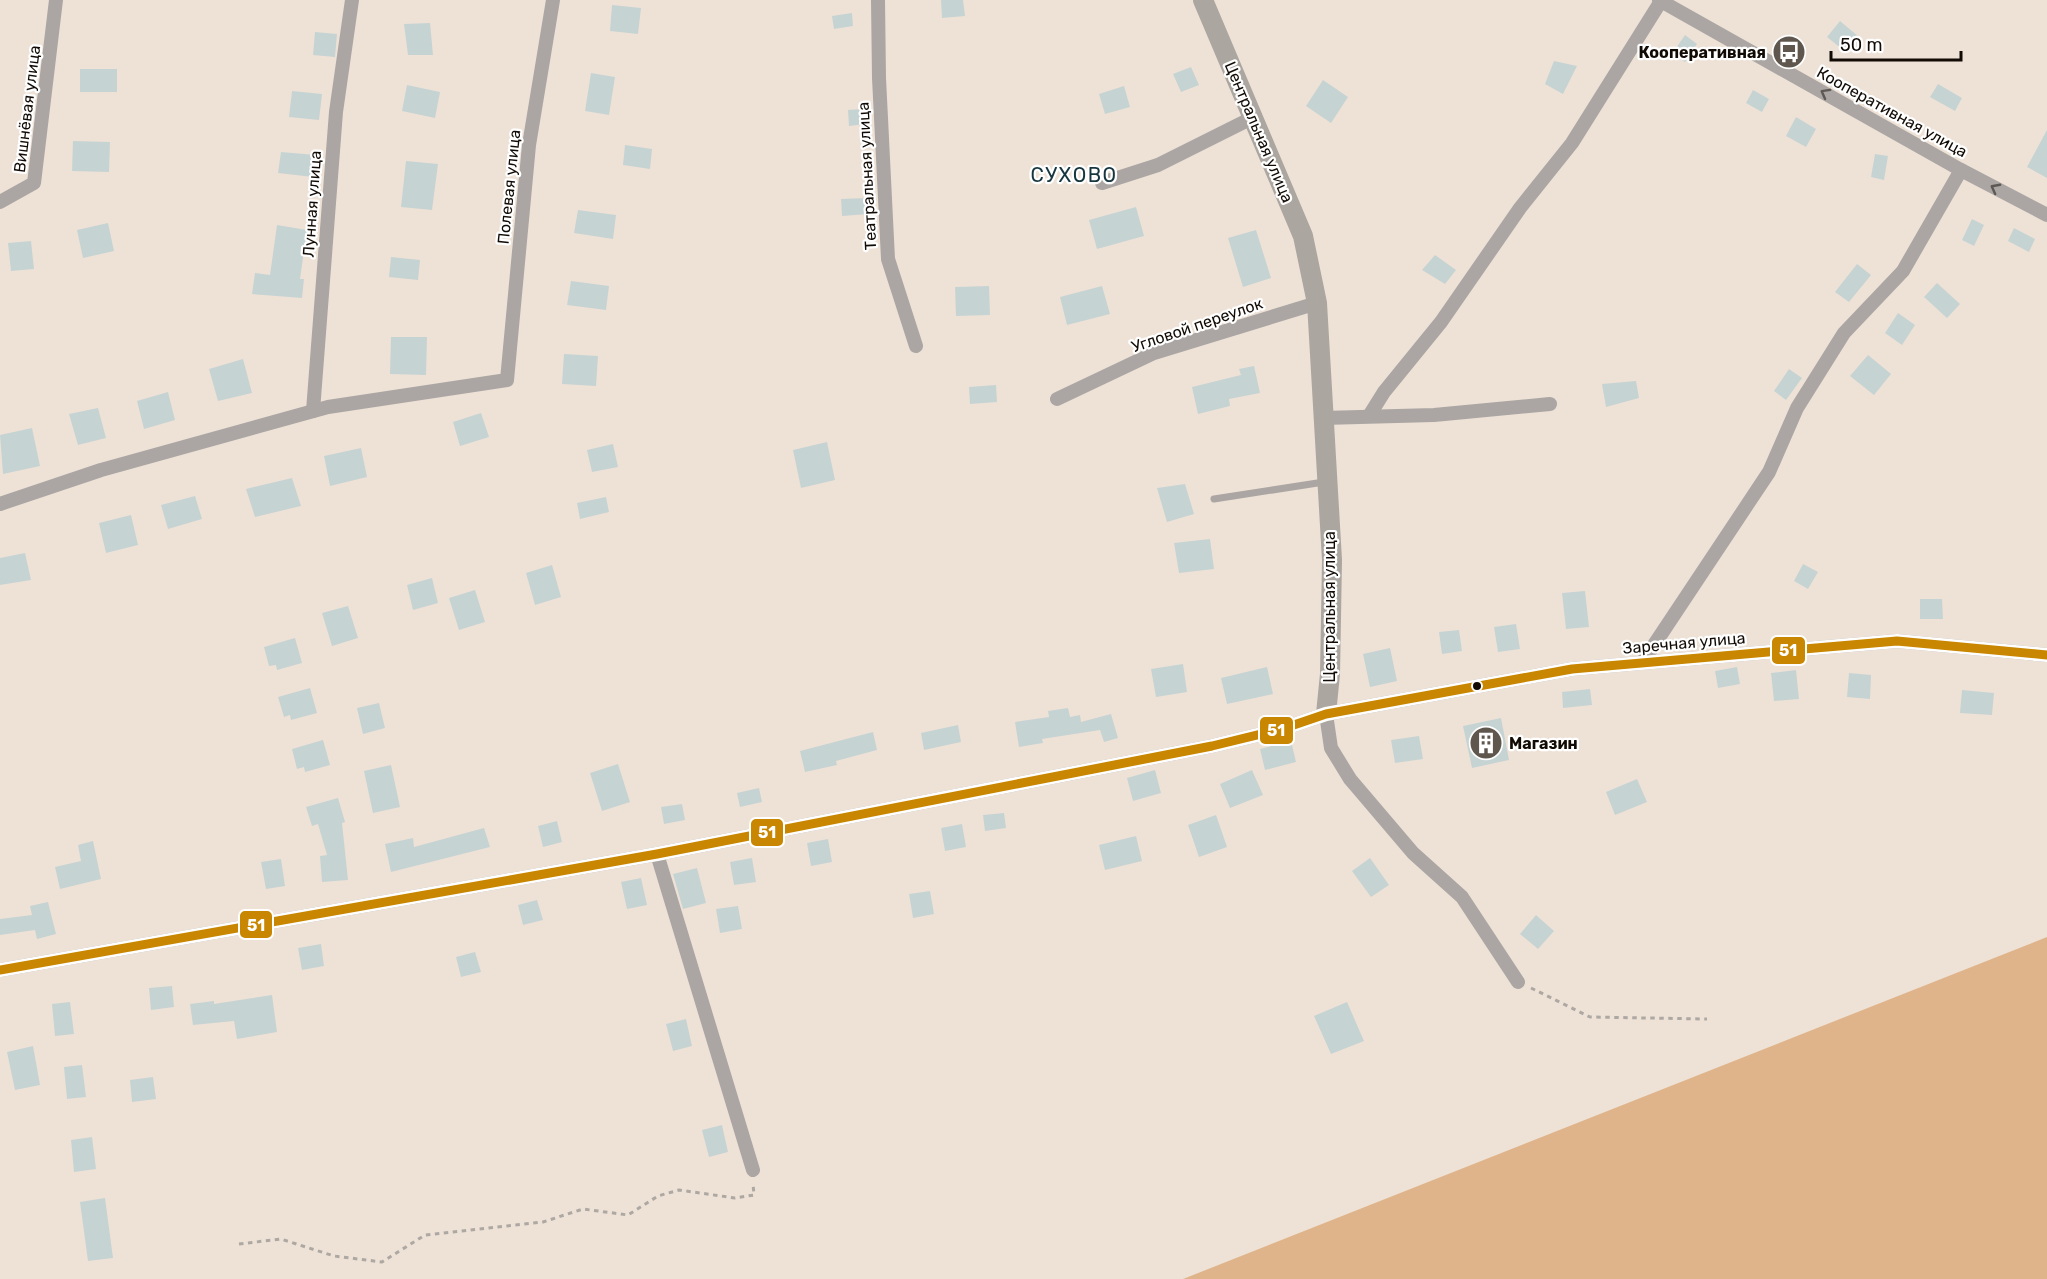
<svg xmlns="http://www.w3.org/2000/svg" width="2047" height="1279" viewBox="0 0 2047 1279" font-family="Rubik,sans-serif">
<rect width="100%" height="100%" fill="#eee2d7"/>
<!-- water -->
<path fill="#e0b48a" d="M 2047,937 L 2047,1279 L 1183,1279 Z"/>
<!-- building -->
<g fill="#c6d3d3">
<path d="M 941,0 L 963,0 L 965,16 L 942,18 Z"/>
<path d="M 612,5 L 641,8 L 638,34 L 610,31 Z"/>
<path d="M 852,13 L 853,26 L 834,29 L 832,16 Z"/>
<path d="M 1840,21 L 1859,37 L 1847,53 L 1827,37 Z"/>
<path d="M 430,23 L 433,55 L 408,55 L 404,24 Z"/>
<path d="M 315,32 L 337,34 L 335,57 L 313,55 Z"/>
<path d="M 1685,35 L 1697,44 L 1685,62 L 1672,54 Z"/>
<path d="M 1554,61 L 1577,66 L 1563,94 L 1545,84 Z"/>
<path d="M 1191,67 L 1199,85 L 1181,92 L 1173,74 Z"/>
<rect x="80" y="69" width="37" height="23"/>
<path d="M 591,73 L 615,77 L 609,115 L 585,111 Z"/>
<path d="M 1323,80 L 1348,97 L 1331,123 L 1306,106 Z"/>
<path d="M 1938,84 L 1962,98 L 1955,111 L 1930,97 Z"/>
<path d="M 407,85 L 440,92 L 435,118 L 402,111 Z"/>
<path d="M 1124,86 L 1130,107 L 1105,114 L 1099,94 Z"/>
<path d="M 1753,90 L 1769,99 L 1762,112 L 1746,103 Z"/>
<path d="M 292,91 L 322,94 L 319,120 L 289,117 Z"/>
<path d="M 863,109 L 864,124 L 849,126 L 848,110 Z"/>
<path d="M 1796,117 L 1816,129 L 1806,147 L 1786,136 Z"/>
<path d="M 2047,130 L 2047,178 L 2027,167 Z"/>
<path d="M 73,141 L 110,142 L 109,172 L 72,171 Z"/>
<path d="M 625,145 L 652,149 L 650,169 L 623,165 Z"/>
<path d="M 281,152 L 316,155 L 313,177 L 278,173 Z"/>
<path d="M 1875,154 L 1888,156 L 1884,180 L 1871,177 Z"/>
<path d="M 406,161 L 438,164 L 432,210 L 401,207 Z"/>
<path d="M 867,198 L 868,214 L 842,216 L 841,199 Z"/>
<path d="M 1136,207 L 1144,236 L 1097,249 L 1089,220 Z"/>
<path d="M 578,210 L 616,215 L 613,239 L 574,233 Z"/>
<path d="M 1972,219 L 1984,225 L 1974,246 L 1962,240 Z"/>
<path d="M 108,223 L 114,251 L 83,258 L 77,230 Z"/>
<path d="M 277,225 L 307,230 L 300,279 L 304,279 L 302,298 L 252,294 L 255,273 L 270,275 Z"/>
<path d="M 2014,228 L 2035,239 L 2029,252 L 2008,241 Z"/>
<path d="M 1256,230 L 1271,278 L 1243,287 L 1228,238 Z"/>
<path d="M 31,241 L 34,269 L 11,271 L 8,243 Z"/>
<path d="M 1435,255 L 1456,270 L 1445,284 L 1422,270 Z"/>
<path d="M 391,257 L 420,260 L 418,280 L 389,277 Z"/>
<path d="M 1857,264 L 1871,275 L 1849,302 L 1835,292 Z"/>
<path d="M 571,281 L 609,286 L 606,310 L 567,305 Z"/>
<path d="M 1937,283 L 1960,304 L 1947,318 L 1924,297 Z"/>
<path d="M 989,286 L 990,315 L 956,316 L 955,287 Z"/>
<path d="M 1102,286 L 1110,314 L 1067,325 L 1060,297 Z"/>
<path d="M 1898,313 L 1915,325 L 1902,345 L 1885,333 Z"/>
<path d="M 391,337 L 427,337 L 426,375 L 390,374 Z"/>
<path d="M 564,354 L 598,356 L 596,386 L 562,384 Z"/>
<path d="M 1868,355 L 1891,374 L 1874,395 L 1850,376 Z"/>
<path d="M 243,359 L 252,393 L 218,401 L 209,369 Z"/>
<path d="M 1254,366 L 1260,393 L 1229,399 L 1230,406 L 1198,414 L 1192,387 L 1241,375 L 1239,369 Z"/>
<path d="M 1789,369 L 1802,378 L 1786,400 L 1774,391 Z"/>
<path d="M 1636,381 L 1639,398 L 1606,407 L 1602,384 Z"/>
<path d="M 996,385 L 997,402 L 970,404 L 969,387 Z"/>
<path d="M 168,392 L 175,420 L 144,429 L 137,401 Z"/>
<path d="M 98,408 L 106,438 L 78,445 L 69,414 Z"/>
<path d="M 481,413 L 489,437 L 460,446 L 453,422 Z"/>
<path d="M 32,428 L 40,466 L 3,474 L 0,435 Z"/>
<path d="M 827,442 L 835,480 L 801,488 L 793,450 Z"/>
<path d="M 613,444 L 618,467 L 592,472 L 587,450 Z"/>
<path d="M 361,448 L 367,477 L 330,486 L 324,456 Z"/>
<path d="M 292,478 L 301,506 L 255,517 L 246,489 Z"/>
<path d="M 1185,484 L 1194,514 L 1167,522 L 1157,488 Z"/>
<path d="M 195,496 L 202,519 L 168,529 L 161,505 Z"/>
<path d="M 606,497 L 609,512 L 580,519 L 577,503 Z"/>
<path d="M 131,515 L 138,545 L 106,553 L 99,523 Z"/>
<path d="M 1210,539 L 1214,569 L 1179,573 L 1174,543 Z"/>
<path d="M 25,553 L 31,580 L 0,585 L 0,558 Z"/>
<path d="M 1803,564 L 1818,572 L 1808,589 L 1794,581 Z"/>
<path d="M 552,565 L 561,597 L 535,605 L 526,573 Z"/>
<path d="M 432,578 L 438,603 L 413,610 L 407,585 Z"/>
<path d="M 475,590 L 485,622 L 459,630 L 449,598 Z"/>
<path d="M 1585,591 L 1589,627 L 1566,629 L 1562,593 Z"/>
<path d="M 1920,599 L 1942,599 L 1943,619 L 1920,619 Z"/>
<path d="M 348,606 L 358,638 L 332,646 L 322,613 Z"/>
<path d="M 1516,624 L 1520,649 L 1498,652 L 1494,627 Z"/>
<path d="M 1459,630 L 1462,651 L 1442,654 L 1439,632 Z"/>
<path d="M 295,638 L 302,663 L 277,670 L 276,665 L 269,666 L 264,647 Z"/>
<path d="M 1390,648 L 1397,681 L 1370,687 L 1363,654 Z"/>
<path d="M 1183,664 L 1187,692 L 1156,697 L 1151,669 Z"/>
<path d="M 1267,667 L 1273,694 L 1227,704 L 1221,678 Z"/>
<path d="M 1737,667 L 1740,684 L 1718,688 L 1715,671 Z"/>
<path d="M 1796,670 L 1799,699 L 1774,701 L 1771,673 Z"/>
<path d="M 1849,673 L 1871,675 L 1870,699 L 1847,697 Z"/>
<path d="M 310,688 L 317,713 L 291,720 L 290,715 L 284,717 L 278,697 Z"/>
<path d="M 1590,689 L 1592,705 L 1563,708 L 1562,692 Z"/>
<path d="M 1962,690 L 1994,693 L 1992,715 L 1960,713 Z"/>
<path d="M 379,703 L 385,728 L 363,734 L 357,708 Z"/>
<path d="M 1068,708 L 1070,717 L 1080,715 L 1081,722 L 1111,714 L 1118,738 L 1104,742 L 1100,730 L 1042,739 L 1043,743 L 1019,747 L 1015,722 L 1049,717 L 1048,711 Z"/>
<path d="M 1501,718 L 1509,760 L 1472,768 L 1463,726 Z"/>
<path d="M 958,725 L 961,742 L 924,750 L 921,733 Z"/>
<path d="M 873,732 L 877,750 L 836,761 L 837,765 L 805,772 L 800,751 Z"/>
<path d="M 1419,736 L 1423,759 L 1395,763 L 1391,740 Z"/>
<path d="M 323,740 L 330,765 L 305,772 L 304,767 L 297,769 L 292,749 Z"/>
<path d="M 1291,741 L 1296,762 L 1265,770 L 1260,749 Z"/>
<path d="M 618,764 L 630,802 L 602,811 L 590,773 Z"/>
<path d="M 391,765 L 400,807 L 373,813 L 364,771 Z"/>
<path d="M 1155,770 L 1161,793 L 1133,801 L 1127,778 Z"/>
<path d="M 1252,770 L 1263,795 L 1230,808 L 1220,784 Z"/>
<path d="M 1637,779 L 1647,802 L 1615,815 L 1606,792 Z"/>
<path d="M 759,788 L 762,802 L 740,807 L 737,793 Z"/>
<path d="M 338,798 L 345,822 L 342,823 L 348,880 L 322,882 L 320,856 L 327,855 L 318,824 L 312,826 L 306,807 Z"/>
<path d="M 682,804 L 685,820 L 664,824 L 661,807 Z"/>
<path d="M 1004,813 L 1006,828 L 985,831 L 983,815 Z"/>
<path d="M 1216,815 L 1227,847 L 1199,857 L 1188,825 Z"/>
<path d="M 557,821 L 562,842 L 543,847 L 538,826 Z"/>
<path d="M 962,824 L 966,847 L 945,851 L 941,828 Z"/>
<path d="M 484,828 L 490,847 L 391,872 L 385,844 L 413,838 L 414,847 Z"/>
<path d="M 1136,836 L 1142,861 L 1105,870 L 1099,845 Z"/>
<path d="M 828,839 L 832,862 L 811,866 L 807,843 Z"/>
<path d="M 93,841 L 101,879 L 60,889 L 55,867 L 81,861 L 78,845 Z"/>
<path d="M 752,858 L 756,882 L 734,885 L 730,862 Z"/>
<path d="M 1370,858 L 1389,885 L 1371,897 L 1352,871 Z"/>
<path d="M 281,859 L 285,886 L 266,889 L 261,862 Z"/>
<path d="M 697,868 L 706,903 L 683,909 L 673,874 Z"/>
<path d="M 641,878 L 647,905 L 627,909 L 621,882 Z"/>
<path d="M 930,891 L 934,914 L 913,918 L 909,894 Z"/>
<path d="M 537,900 L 543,920 L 523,925 L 518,905 Z"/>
<path d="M 48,902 L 56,934 L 37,939 L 35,930 L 0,935 L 0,919 L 32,915 L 30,906 Z"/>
<path d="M 738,906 L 742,929 L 720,933 L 716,909 Z"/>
<path d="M 1536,915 L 1554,931 L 1538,949 L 1520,934 Z"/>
<path d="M 321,944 L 324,966 L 302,970 L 298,948 Z"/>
<path d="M 475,952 L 481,972 L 461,977 L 456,957 Z"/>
<path d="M 172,986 L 174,1007 L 151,1010 L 149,988 Z"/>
<path d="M 272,995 L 277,1032 L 237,1039 L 234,1021 L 193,1025 L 190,1004 L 214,1001 L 214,1004 Z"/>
<path d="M 70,1002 L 74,1034 L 55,1036 L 52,1004 Z"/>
<path d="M 1347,1002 L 1364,1041 L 1331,1054 L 1314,1016 Z"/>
<path d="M 686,1019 L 692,1046 L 673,1051 L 666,1024 Z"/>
<path d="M 33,1046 L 40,1085 L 15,1090 L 7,1052 Z"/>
<path d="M 82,1065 L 86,1097 L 67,1099 L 64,1067 Z"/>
<path d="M 153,1077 L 156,1099 L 132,1102 L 130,1080 Z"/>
<path d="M 722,1125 L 728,1152 L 709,1157 L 702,1130 Z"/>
<path d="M 92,1137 L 96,1169 L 74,1172 L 71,1140 Z"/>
<path d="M 105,1198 L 113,1258 L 88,1261 L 80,1202 Z"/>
</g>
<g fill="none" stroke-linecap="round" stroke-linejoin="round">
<!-- path -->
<g stroke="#aea8a3" stroke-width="3" stroke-dasharray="4.5 4.5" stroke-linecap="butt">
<path d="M 1531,988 L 1590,1017 L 1707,1019"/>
<path d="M 239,1244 L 281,1239 L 334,1256 L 382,1262 L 425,1235 L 543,1222 L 583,1209 L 628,1215 L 658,1196 L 679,1190 L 735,1198 L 754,1195 L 753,1184"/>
</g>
<!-- lane -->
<path stroke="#aba6a3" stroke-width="7" d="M 1214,499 L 1324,482"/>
<!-- street -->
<g stroke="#aba6a3" stroke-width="14">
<path d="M 878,0 L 879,78 L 888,259 L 916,346"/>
<path d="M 1659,0 L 1961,170 L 2047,215"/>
<path d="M 1102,183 L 1158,165 L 1254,117"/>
<path d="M 0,202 L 34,183 L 56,0"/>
<path d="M 1057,399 L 1154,353 L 1317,303"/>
<path d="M 313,411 L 336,112 L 352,0"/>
<path d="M 1369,416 L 1384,392 L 1441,322 L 1520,208 L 1572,143 L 1661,1"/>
<path d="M 1323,418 L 1434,415 L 1550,404"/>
<path d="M 0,504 L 101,470 L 328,407 L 507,380 L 529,145 L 553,0"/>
<path d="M 1642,663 L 1769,472 L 1797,408 L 1844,333 L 1903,271 L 1961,170"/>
<path d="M 1326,714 L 1331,748 L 1350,779 L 1413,853 L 1462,897 L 1518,982"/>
<path d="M 657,854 L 753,1170"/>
<path d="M 0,970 L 657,854 L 1212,746 L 1282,729 L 1326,714 L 1572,669 L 1897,641 L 2047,655"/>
</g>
<!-- secondary -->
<path stroke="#aca6a0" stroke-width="20" d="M 1203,0 L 1303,236 L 1317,303 L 1332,560 L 1330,674 L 1326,714"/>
<!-- bus-1 casing -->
<g stroke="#fff" stroke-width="14">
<path id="bus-1" d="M 0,970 L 657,854 L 1212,746 L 1282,729 L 1326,714 L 1572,669 L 1897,641 L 2047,655"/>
</g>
<!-- bus-1 -->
<use href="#bus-1" stroke="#c98701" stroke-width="9"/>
</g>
<!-- one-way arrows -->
<defs><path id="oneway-chevron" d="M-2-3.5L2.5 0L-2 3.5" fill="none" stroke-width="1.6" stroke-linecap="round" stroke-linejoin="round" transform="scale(1.5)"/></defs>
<g stroke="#5e5854">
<use href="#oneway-chevron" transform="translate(1825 93) rotate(-151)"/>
<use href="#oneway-chevron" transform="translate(1995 188) rotate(-152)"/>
</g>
<!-- icons -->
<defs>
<g id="bus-disc" transform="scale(1.725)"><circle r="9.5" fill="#5f564e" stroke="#fff"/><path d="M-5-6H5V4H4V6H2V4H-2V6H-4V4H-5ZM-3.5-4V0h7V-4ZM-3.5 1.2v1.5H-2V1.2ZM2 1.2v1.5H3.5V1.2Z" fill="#fff"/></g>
<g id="building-disc" transform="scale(1.725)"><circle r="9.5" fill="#5f564e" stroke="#fff"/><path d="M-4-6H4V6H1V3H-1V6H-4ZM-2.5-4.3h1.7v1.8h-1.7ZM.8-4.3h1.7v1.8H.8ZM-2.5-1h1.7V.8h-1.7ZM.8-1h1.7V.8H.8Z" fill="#fff"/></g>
</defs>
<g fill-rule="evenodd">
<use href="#bus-disc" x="1789" y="52"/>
<use href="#building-disc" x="1486" y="743"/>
</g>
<!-- markers -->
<circle fill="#120b05" stroke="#fff" stroke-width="2" cx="1477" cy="686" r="5"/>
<g text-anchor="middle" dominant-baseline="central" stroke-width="4.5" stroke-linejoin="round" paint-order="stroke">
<!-- poi labels -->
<g font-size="16" font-weight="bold" fill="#120b05" stroke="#fff" text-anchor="end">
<text x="1766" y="52">Кооперативная</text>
<text x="1509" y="743" text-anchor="start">Магазин</text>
</g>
<!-- street labels -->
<g font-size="16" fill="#120b05" stroke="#fff">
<text transform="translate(27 109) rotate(-83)">Вишнёвая улица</text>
<text transform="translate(1892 112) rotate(29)">Кооперативная улица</text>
<text transform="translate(1259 132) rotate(67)">Центральная улица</text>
<text transform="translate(867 176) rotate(-93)">Театральная улица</text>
<text transform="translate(509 187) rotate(-84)">Полевая улица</text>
<text transform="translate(312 204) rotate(-86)">Лунная улица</text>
<text transform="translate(1197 325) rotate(-19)">Угловой переулок</text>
<text transform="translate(1329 607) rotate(-90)">Центральная улица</text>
<text transform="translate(1684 643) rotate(-5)">Заречная улица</text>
</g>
<!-- quarter labels -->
<g font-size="20" letter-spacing="1.5" fill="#16353e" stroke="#fff">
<text x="1074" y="175">СУХОВО</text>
</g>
</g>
<g stroke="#fff" stroke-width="2">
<rect x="1771" y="636" width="35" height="29" rx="6" fill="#c98701"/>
<rect x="1259" y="716" width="35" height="29" rx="6" fill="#c98701"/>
<rect x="750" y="818" width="34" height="29" rx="6" fill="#c98701"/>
<rect x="239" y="910" width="34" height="29" rx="6" fill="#c98701"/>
</g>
<g font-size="16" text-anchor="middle" font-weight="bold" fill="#fff">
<text x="1788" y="656">51</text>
<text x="1276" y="736">51</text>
<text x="767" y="838">51</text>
<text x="256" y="931">51</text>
</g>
<!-- scale -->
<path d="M1831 51v9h130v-9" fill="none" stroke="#120b05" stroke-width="3"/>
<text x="1840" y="51" font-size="18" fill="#120b05" stroke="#ffffff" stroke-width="4.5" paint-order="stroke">50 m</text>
</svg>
